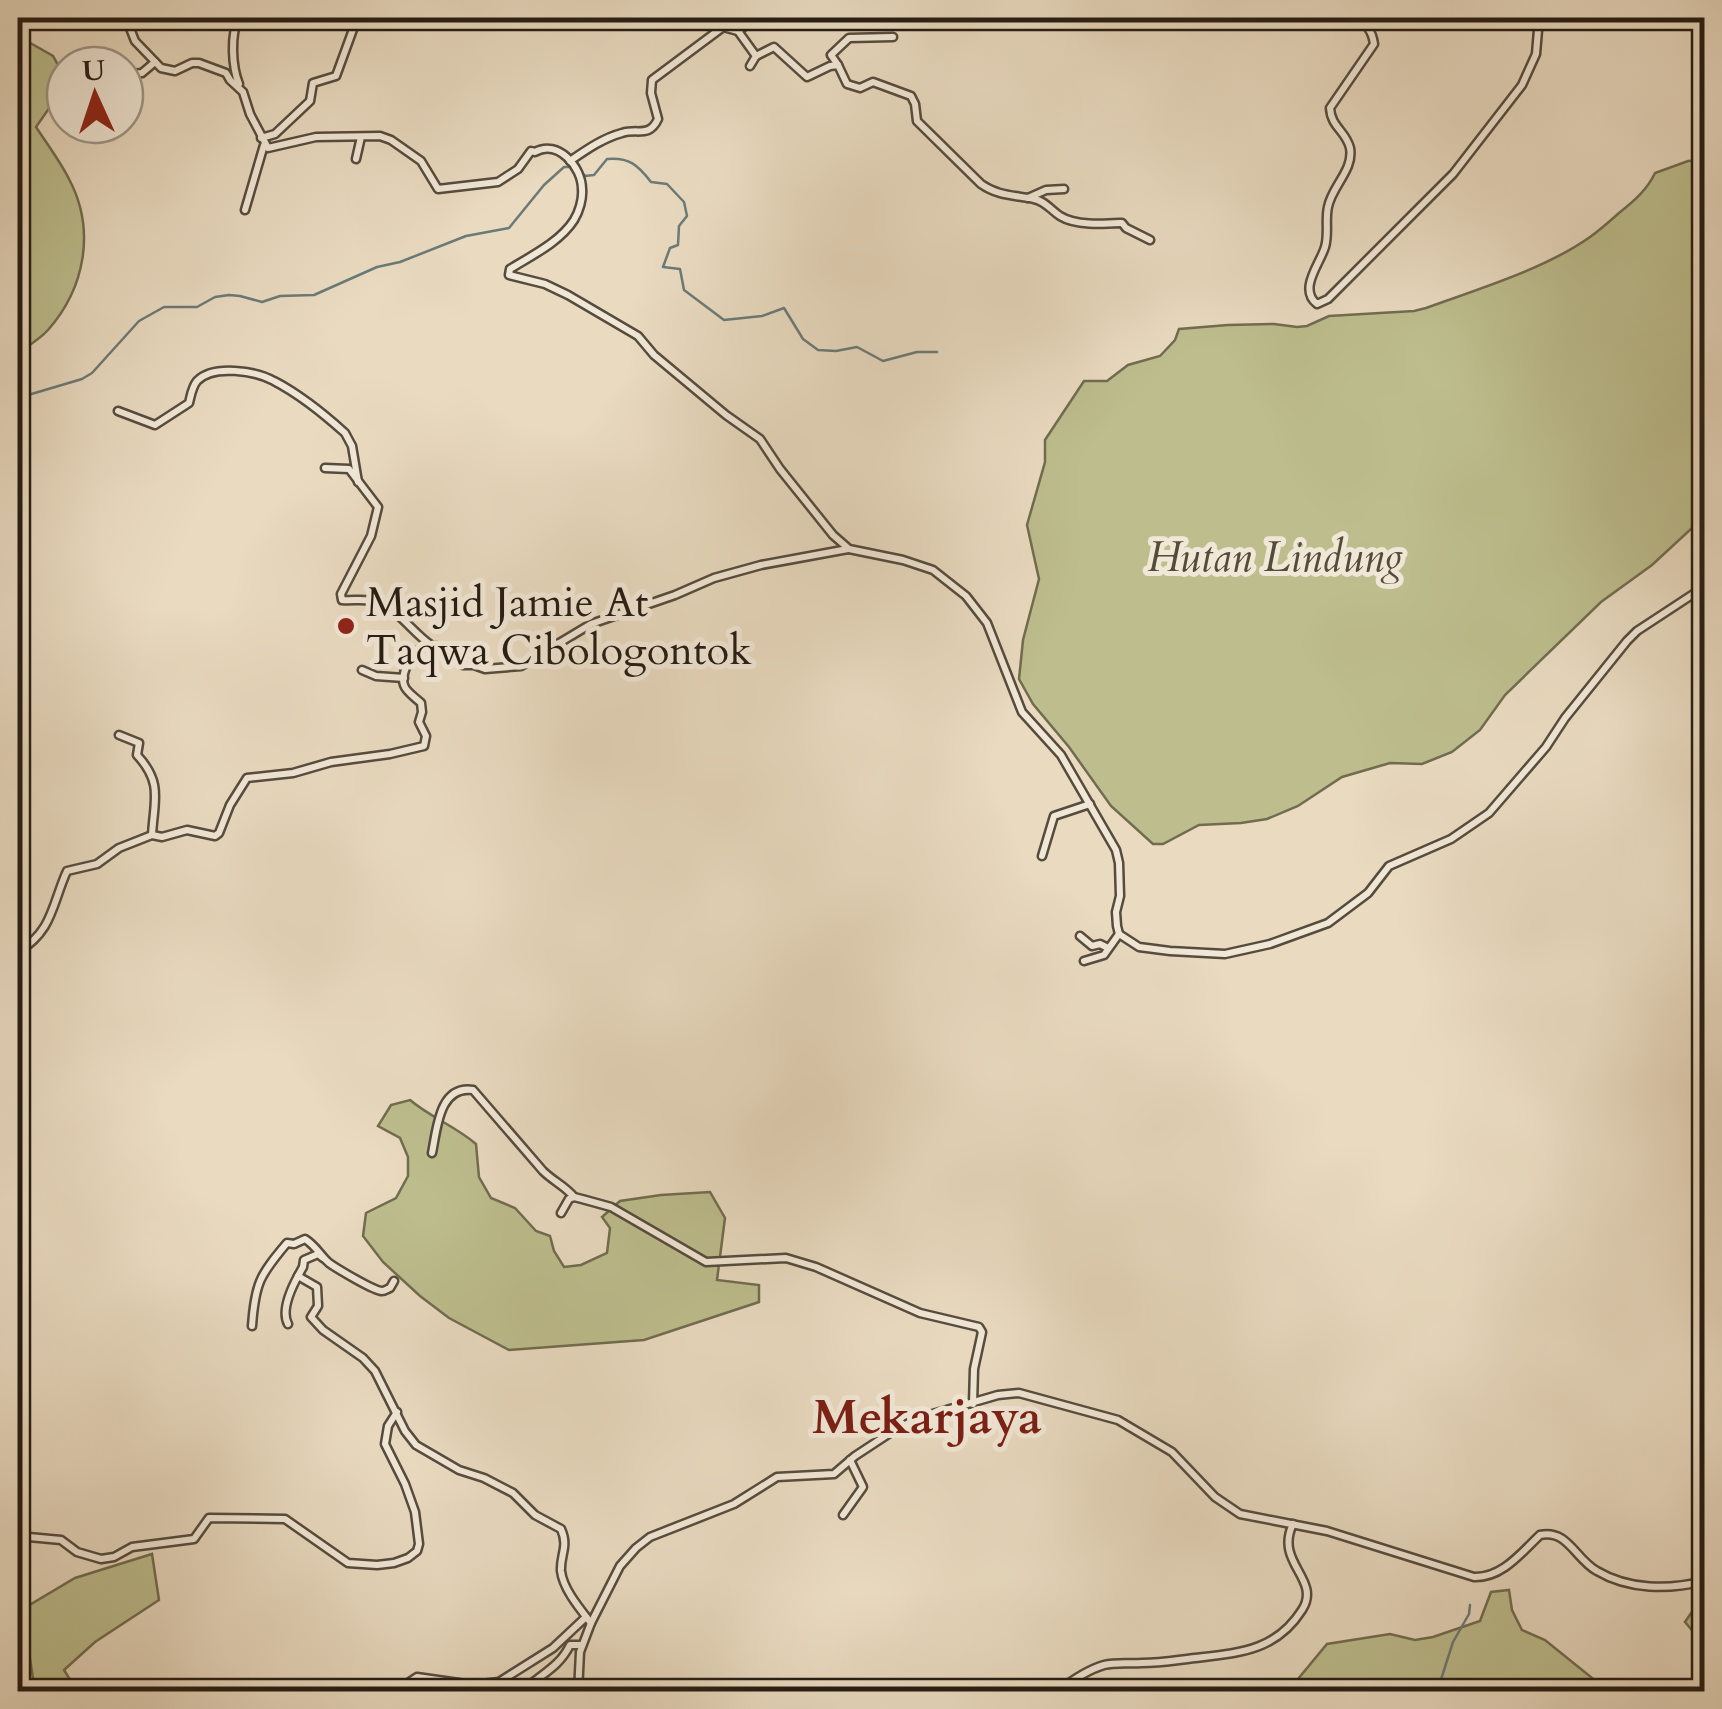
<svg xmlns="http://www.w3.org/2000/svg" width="1722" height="1709" viewBox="0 0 1722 1709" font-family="Cardo,serif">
<rect width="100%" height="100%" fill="#e9dac0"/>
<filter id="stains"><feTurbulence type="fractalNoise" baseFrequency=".002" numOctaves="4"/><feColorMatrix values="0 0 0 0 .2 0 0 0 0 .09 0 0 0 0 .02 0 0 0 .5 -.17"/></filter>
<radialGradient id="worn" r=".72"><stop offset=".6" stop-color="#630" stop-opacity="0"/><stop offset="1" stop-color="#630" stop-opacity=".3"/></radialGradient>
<!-- green -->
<g fill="#bdbd8d" stroke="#716c50" stroke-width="2.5">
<path d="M 18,36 L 53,56 L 63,74 L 50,107 L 36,127 C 47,144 60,161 69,179 C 96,230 85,288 48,330 C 40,339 28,346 18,353 Z"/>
<path d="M 1704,160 L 1704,517 L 1652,565 L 1601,602 L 1505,695 L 1480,730 L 1452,752 L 1422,764 L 1390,763 L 1342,777 L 1298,806 L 1267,819 L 1241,823 L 1199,825 L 1163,844 L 1153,844 L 1111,806 L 1069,747 L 1033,704 L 1019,679 L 1023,640 L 1039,579 L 1027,525 L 1045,462 L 1045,440 L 1084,381 L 1107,381 L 1128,365 L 1160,356 L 1175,340 L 1179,329 L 1228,325 L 1274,324 L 1297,327 L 1307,326 L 1329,316 L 1414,311 L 1426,308 C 1478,289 1545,269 1590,237 C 1600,230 1610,221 1619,213 C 1634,201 1647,190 1655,173 L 1688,161 Z"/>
<path d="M 410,1100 C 430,1117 455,1126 476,1144 L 479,1177 L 491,1198 L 515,1208 L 536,1231 L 550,1236 L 554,1251 L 564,1267 L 581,1265 L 607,1253 L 610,1228 L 602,1217 L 620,1201 L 661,1195 L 710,1192 L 725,1218 L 717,1280 L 759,1285 L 759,1302 L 644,1340 L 509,1350 L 449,1318 L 420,1296 L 383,1262 L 363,1236 L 366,1213 L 396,1198 L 408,1176 L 408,1157 L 400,1138 L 378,1126 L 391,1105 Z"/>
<path d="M 152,1554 L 159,1600 L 95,1642 L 64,1670 L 77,1691 L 35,1691 L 30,1659 L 18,1650 L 18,1608 L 26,1607 L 75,1578 Z"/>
<path d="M 1509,1590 L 1512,1610 L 1522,1630 L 1545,1640 L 1597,1682 L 1634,1680 L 1660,1684 L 1662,1691 L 1280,1691 L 1288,1691 L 1327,1644 L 1390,1634 L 1415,1640 L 1433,1637 L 1480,1621 L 1491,1592 Z"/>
<path d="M 1704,1605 L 1704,1641 L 1700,1640 L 1685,1622 L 1696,1606 Z"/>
</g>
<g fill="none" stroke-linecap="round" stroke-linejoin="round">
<!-- stream -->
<g stroke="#6b7a77" stroke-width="2.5">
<path d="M 581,172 L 585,176 L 594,175 L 607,159 C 629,157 638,165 651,182 L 667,184 L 684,202 L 687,216 L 679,226 L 678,245 L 670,248 L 663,267 L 680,269 L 684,290 L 724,320 L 762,316 L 784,308 L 803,339 L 818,350 L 836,351 L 857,347 L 883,361 L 917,352 L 937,352"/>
<path d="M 18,398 L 82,379 L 92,373 L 139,321 L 164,307 L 197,307 L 215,297 L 229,295 L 240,296 L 262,302 L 280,296 L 314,295 L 377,267 L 400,262 L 466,236 L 509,228 L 544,185 L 564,167 L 571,167"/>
<path d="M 1437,1692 L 1453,1642 L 1469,1614 L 1470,1605"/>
</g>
<!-- minor casing -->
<g stroke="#564c3e" stroke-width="11">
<g id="minor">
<path d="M 126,18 L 135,41 L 161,68 L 175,71 L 192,63 L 199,63 L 226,73 L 230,80 L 243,92 L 250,114 L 268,148 L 316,137 L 380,136 L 391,140 L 421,161 L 438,189 L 498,182 L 518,169 L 531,151 L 535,152 C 558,139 582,167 582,189 C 583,199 579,212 574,220 C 560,242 531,256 510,269 L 509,275 L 545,284 L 568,295 L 638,336 L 654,355 L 726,415 L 760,439 L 780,469 L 833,535 L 849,549 L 903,560 L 933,570 L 966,596 L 987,623 L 1022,712 L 1061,755 L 1116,850 L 1119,863 L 1120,896 L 1116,912 L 1117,926 L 1119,934 L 1139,947 L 1170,951 L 1225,954 L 1270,944 L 1328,923 L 1368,893 L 1389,866 L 1451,839 L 1489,813 L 1546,747 L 1565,718 L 1627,641 L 1637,631 L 1704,587"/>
<path d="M 239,18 C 230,34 232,67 239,84"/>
<path d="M 1353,18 C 1366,23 1372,30 1374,44 L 1330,108 C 1331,127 1346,131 1350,148 C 1354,170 1332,186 1328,207 C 1325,220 1329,234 1325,247 C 1320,264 1298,289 1317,304 L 1328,299 L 1453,174 L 1522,85 L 1536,54 L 1539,18"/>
<path d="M 738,31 L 756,56 L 774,47 L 807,77 L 830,66 L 838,65 L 847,84 L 860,88 L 873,82 L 911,96 L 915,104 L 917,121 L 981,184 C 998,196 1014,195 1034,199 C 1045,201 1051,210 1060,216 C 1076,226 1104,224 1122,223 L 1126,228 L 1150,240"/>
<path d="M 838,65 L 831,55 L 849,38 L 893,37"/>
<path d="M 750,66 L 756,56"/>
<path d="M 130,74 L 142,73 L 155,62"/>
<path d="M 261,138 L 275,134 L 310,101 L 313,83 L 336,76 L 355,24 L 361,18"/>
<path d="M 356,159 L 361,137"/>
<path d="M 570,161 C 586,150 603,138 622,133 C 638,128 649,138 658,119 L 651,93 L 652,80 L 719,30 L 723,27 L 738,31 L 746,25 L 749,18"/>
<path d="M 1028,198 L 1046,190 L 1064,189"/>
<path d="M 245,210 L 264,145"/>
<path d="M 118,411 L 155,425 L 189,403 C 191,395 192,387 197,381 C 213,364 256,371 274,381 C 299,394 324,414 345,433 L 352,446 L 358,482"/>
<path d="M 325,468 L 349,469 L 378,507 L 371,536 L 341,594 L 342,600 C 353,601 366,598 377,602 C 399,610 412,632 431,645"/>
<path d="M 362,670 L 376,676 L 404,678"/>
<path d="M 119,735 L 139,743 L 137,755 C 163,783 154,800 152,835"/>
<path d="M 1042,856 L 1054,816 L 1090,804"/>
<path d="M 1080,936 L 1092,946 L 1100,944 L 1108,948"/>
<path d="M 18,952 C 53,931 52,904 67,871 L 97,864 L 119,848 L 152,835 L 162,837 L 187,830 L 215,836 L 219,833 L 230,805 L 247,778 L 293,773 L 331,762 L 390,754 L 424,746 L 426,736 L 419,722 L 422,712 L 421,703 C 416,698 406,692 404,685 C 401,677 406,667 409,661 C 417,645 437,641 451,653 C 456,657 459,662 463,665 L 474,665 L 485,669 L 521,666 L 591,624 L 675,595 L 714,578 L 761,565 L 848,549"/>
<path d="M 1084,961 L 1104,955 L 1119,934"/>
<path d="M 432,1153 C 437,1129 439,1085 473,1090 L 543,1171 C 553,1181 565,1186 574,1197"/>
<path d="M 561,1213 L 569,1199 L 574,1197 L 582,1199 L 611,1207 L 706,1262 L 786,1258 L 816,1267 L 920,1313 L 979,1327 L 982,1332 L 974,1369 L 973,1404"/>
<path d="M 298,1276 L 303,1267 L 304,1260 L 318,1254 L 323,1258"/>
<path d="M 288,1324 C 281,1311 291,1289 298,1276 L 317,1287 L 318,1306 L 311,1317 L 323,1330 L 363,1358 L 375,1371 L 405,1431 L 416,1445 L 459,1470 L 484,1478 L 513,1493 L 535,1515 L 561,1529 C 569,1547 560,1554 561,1571 C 563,1589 580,1609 591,1623"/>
<path d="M 252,1326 C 255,1283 260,1275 287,1243 L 294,1244 L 305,1239 C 316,1246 320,1255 329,1263 C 336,1268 374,1291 382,1291 C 385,1291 387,1289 390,1288 L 394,1281"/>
<path d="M 843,1515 L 863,1487 L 850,1460"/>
<path d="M 18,1536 L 61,1540 L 77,1552 L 101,1559 L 114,1557 L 132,1547 L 194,1539 L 209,1518 L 285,1519 L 348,1563 L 377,1565 L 394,1563 L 408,1558 L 417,1551 L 419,1544 L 415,1512 L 405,1484 L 385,1444 L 388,1426 L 397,1412"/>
<path d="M 394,1692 L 417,1677 L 473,1685 L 499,1682 L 553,1648 L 586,1617"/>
<path d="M 522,1692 C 539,1675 559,1668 570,1645 L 582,1645"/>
<path d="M 578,1692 L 580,1652 L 591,1623 L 620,1566 L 636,1548 L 650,1537 L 734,1504 L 777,1477 L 834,1474 L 855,1456 L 893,1431 L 919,1418 L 998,1395 L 1019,1393 L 1118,1420 L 1172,1452 L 1215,1497 L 1240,1514 L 1327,1531 L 1474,1577 C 1502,1578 1521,1553 1540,1535 C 1568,1529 1575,1559 1597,1571 C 1629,1590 1669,1590 1704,1581"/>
<path d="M 1057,1692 C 1071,1681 1087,1670 1104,1665 C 1116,1662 1129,1664 1142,1663 C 1160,1663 1177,1660 1195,1658 C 1239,1653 1276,1651 1302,1610 C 1322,1579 1274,1563 1293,1524"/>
</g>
</g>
<!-- minor -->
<use href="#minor" stroke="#f1e7d6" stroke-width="6"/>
</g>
<!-- markers -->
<circle fill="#8f2418" stroke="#f1e7d6" stroke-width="4" cx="346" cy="626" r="10"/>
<g text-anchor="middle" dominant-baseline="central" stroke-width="10" stroke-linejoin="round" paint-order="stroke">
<!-- park labels -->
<g font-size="42" font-style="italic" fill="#534c38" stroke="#f1e7d6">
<text x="1275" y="557">Hutan Lindung</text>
</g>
<!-- poi labels -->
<g font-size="42" fill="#251c13" stroke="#f1e7d6" text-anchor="start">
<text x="366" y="602">Masjid Jamie At<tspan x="366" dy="48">Taqwa Cibologontok</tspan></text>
</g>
<!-- quarter labels -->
<g font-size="48" font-weight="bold" fill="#7a1f14" stroke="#f1e7d6">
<text x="927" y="1417">Mekarjaya</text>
</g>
</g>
<!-- margin -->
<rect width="1722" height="1709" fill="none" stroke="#e9dac0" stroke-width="60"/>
<rect x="20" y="20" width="1682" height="1669" fill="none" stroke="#251c13" stroke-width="5"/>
<rect x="30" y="30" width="1662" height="1649" fill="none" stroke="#251c13" stroke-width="2.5"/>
<!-- north arrow -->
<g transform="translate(95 95) rotate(357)"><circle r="48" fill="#f1e7d6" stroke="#9f9688" stroke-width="2.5"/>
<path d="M0-8L18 38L0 25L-18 38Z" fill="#8f2418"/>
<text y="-15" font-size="28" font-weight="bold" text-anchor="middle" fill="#251c13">U</text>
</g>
<rect width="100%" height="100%" filter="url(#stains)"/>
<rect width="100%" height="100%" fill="url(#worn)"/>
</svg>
